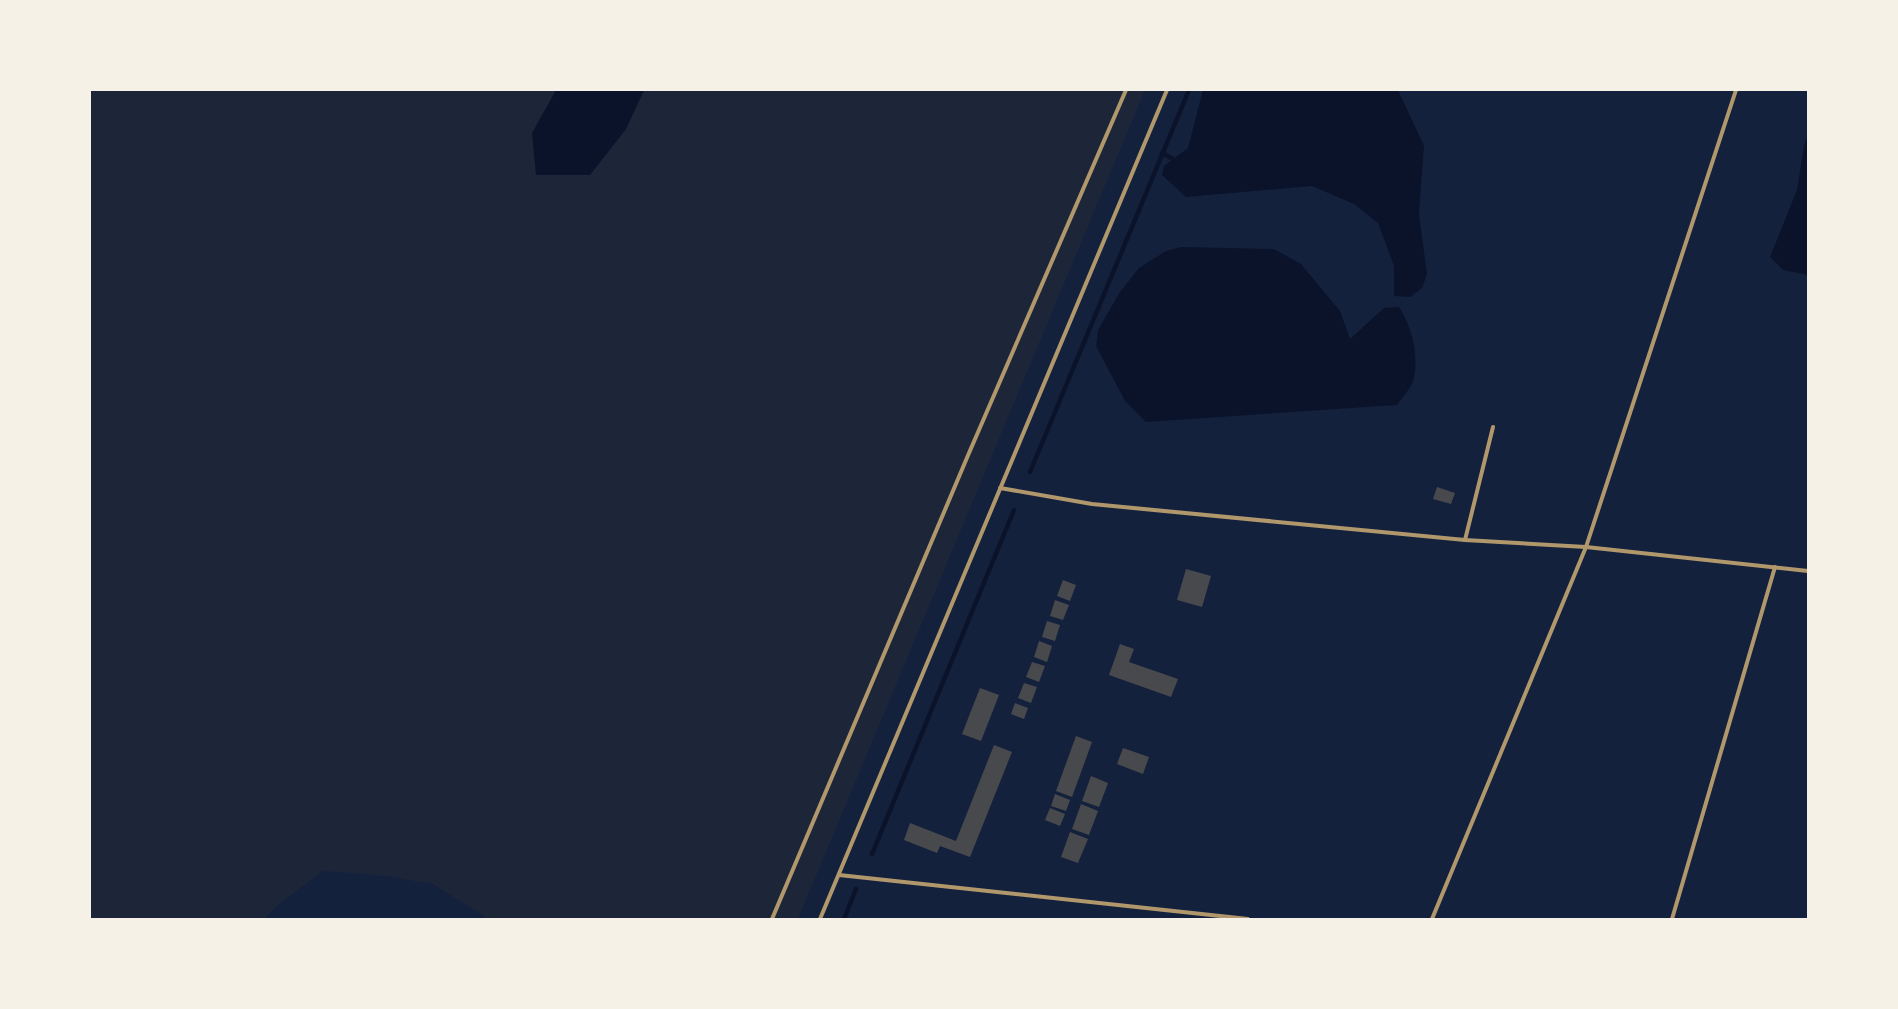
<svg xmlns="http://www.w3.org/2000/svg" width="1898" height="1009" viewBox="0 0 1898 1009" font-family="'Fira Sans',sans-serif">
<rect width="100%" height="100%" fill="#14213d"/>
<!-- green -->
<path fill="#1d2539" d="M 90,90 L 556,90 L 536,175 L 589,175 L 626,129 L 644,90 L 1145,90 L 798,919 L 489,919 L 433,884 L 378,875 L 323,871 L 279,904 L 264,919 L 90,919 Z"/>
<!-- water -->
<g fill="#0b132b">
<path d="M 556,90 L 644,90 L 626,129 L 590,175 L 536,175 L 532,133 Z"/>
<path d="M 1203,90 L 1398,90 L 1424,146 L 1419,214 L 1427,274 L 1422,288 L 1410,297 L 1394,296 L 1394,266 L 1378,223 L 1354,204 L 1312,186 L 1186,197 L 1162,175 L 1164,166 L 1188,148 Z"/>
<path d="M 1808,134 L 1808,275 L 1783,270 L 1770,257 L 1797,190 L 1804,146 Z"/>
<path d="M 1181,247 L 1274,249 L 1301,264 L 1340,311 L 1350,339 L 1384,308 L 1399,307 C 1412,327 1419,355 1414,378 C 1412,387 1402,398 1397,405 L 1146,422 L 1125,401 L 1096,346 L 1098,330 L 1120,292 L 1139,268 L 1166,251 Z"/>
</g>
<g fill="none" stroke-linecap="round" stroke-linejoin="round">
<!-- stream -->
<g stroke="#0b132b" stroke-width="4.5">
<path d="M 1162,153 L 1173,159"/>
<path d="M 1030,472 L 1189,90"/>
<path d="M 872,854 L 1014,510"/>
<path d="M 844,919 L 856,889"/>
</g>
</g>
<!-- building -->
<g fill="#48494c">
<path d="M 1437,487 L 1455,493 L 1451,504 L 1433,499 Z"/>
<path d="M 1186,569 L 1211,576 L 1202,607 L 1177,600 Z"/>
<path d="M 1063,580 L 1076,585 L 1070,601 L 1057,596 Z"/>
<path d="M 1055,600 L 1069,605 L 1063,620 L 1050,616 Z"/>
<path d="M 1047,621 L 1060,625 L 1055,641 L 1042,637 Z"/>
<path d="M 1039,641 L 1052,646 L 1047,662 L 1034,657 Z"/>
<path d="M 1120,644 L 1134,649 L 1129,662 L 1178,679 L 1171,697 L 1109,675 Z"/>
<path d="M 1032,662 L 1045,666 L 1039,682 L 1026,677 Z"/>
<path d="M 1024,683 L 1037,687 L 1031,703 L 1018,698 Z"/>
<path d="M 980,688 L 999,695 L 981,741 L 962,734 Z"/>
<path d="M 1015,703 L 1028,708 L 1024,719 L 1011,714 Z"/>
<path d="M 1076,736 L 1092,742 L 1072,797 L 1056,791 Z"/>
<path d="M 994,745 L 1012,752 L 970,857 L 940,846 L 937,853 L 904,840 L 910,823 L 956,841 Z"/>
<path d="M 1123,748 L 1149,757 L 1143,774 L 1117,764 Z"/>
<path d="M 1091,776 L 1108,783 L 1099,807 L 1082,801 Z"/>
<path d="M 1055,794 L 1070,800 L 1066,811 L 1051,806 Z"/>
<path d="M 1081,804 L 1098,811 L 1089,835 L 1072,829 Z"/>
<path d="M 1050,808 L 1065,814 L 1060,826 L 1045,820 Z"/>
<path d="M 1070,832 L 1088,839 L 1078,863 L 1061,857 Z"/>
</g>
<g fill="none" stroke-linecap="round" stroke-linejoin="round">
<!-- service -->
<g stroke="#b1986c" stroke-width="4">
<path d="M 1000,488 L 1092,504 L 1465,540 L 1586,547 L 1808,571"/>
<path d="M 1465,540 L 1493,427"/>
<path d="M 839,875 L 1248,919"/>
<path d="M 772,919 L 969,453 L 1126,90"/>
<path d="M 820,919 L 1167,90"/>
<path d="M 1432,919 L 1586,547 L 1736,90"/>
<path d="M 1672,919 L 1775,567"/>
</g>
</g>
<!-- border -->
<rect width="1898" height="1009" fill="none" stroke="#f6f1e7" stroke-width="182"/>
</svg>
